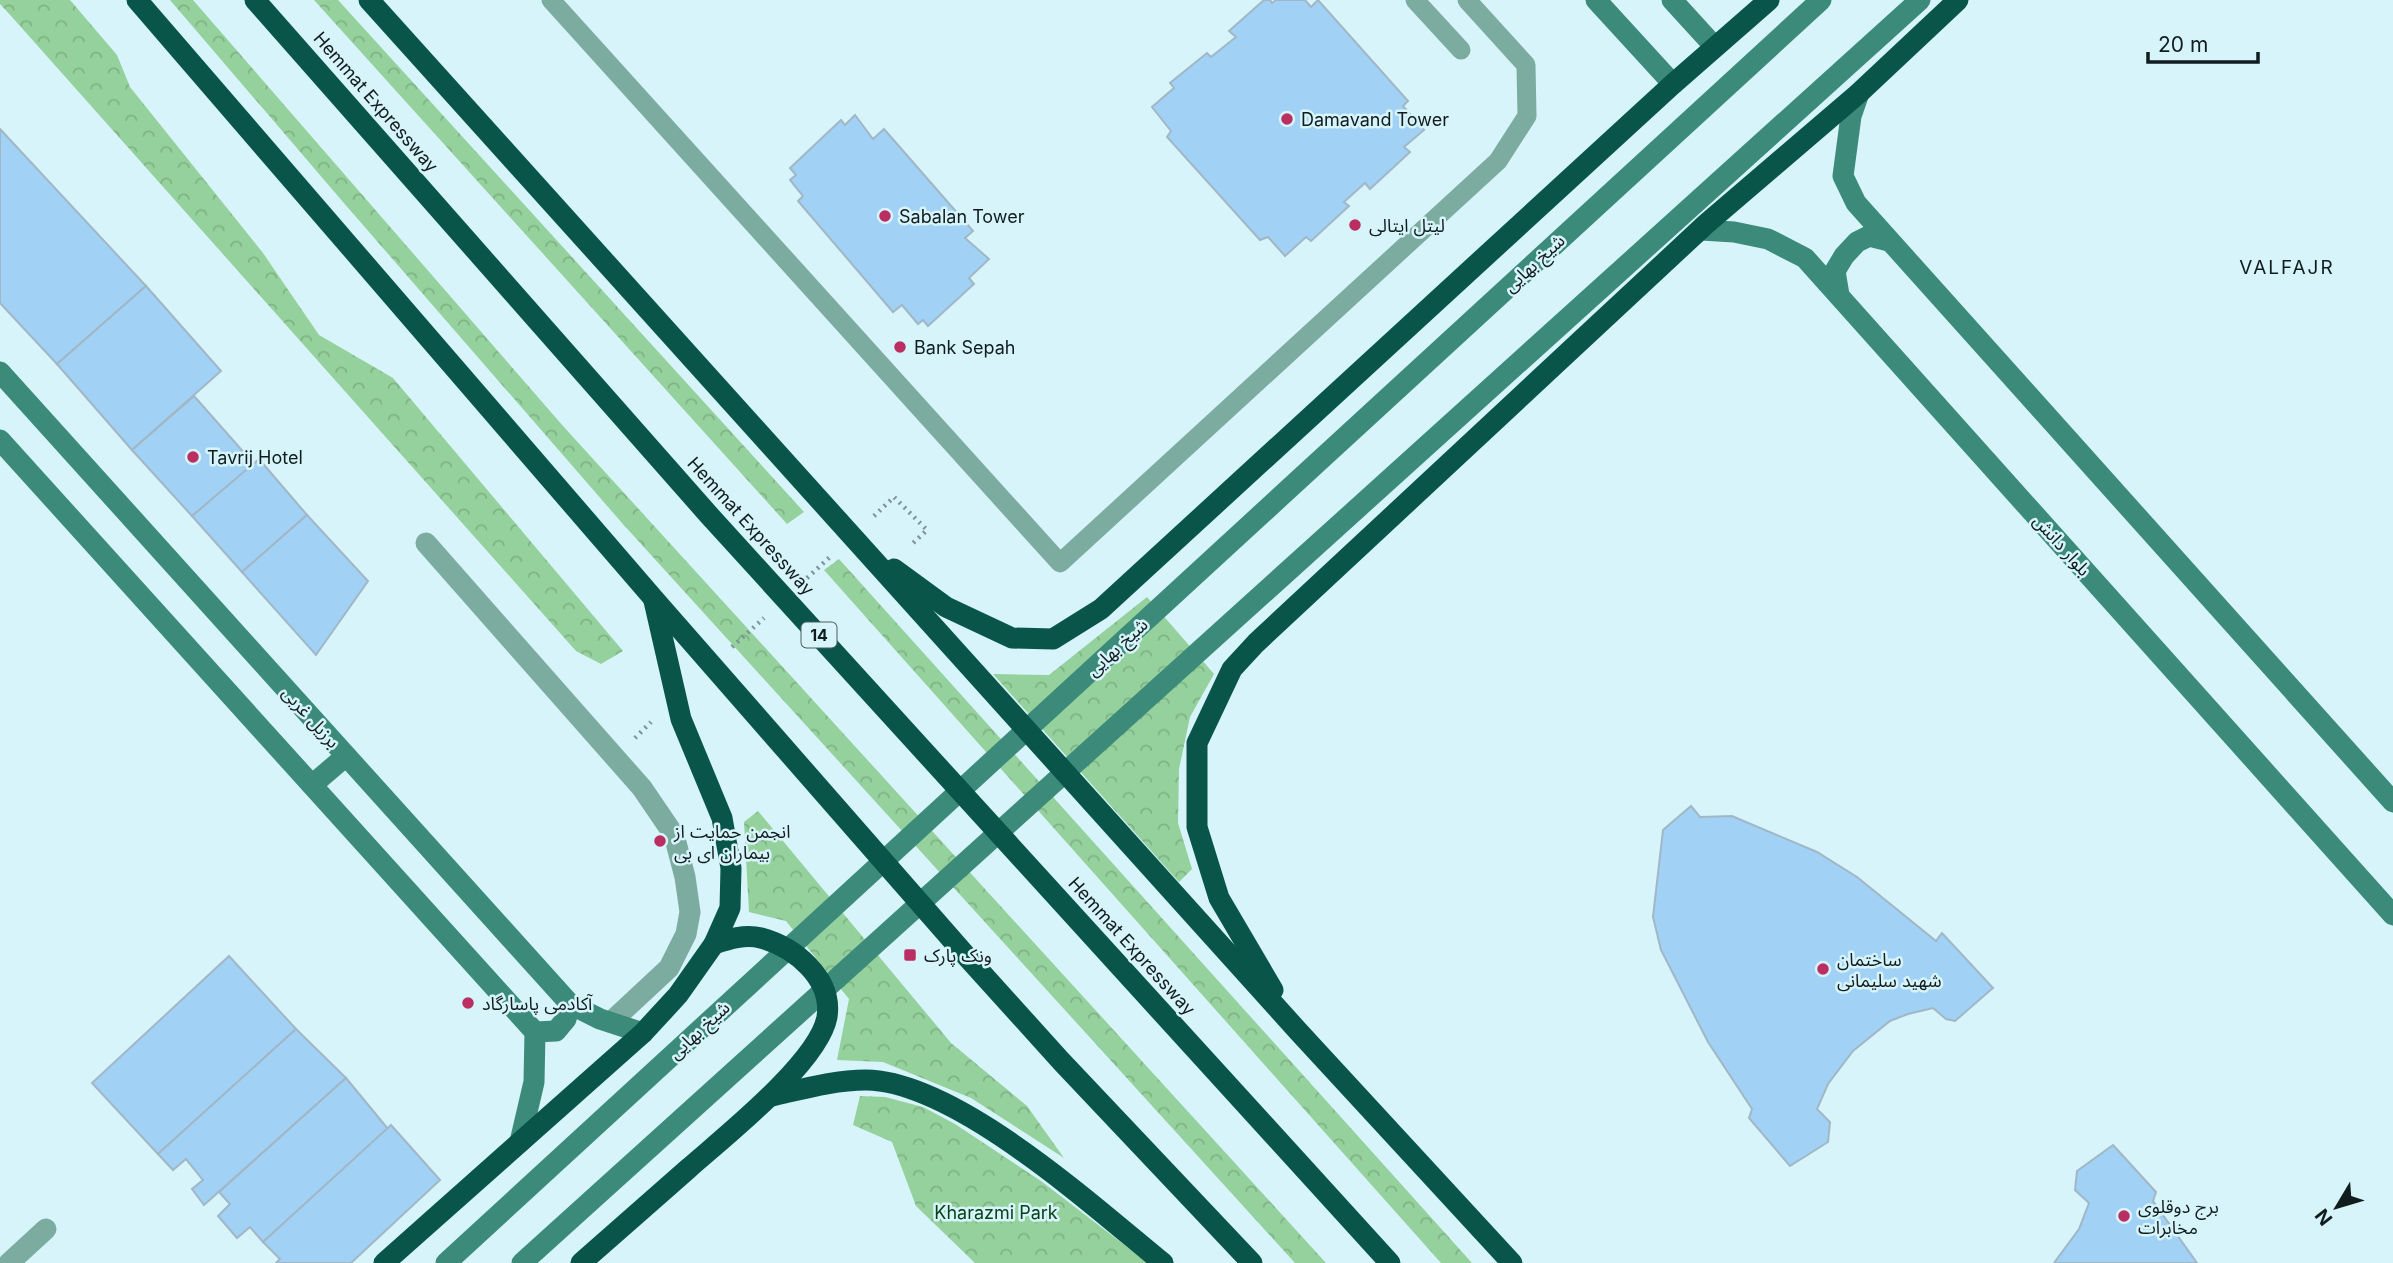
<svg xmlns="http://www.w3.org/2000/svg" width="2393" height="1263" viewBox="0 0 2393 1263" font-family="Inter,'Noto Sans Arabic',sans-serif">
<defs>
<pattern id="forest-crowns" width="20" height="18" patternUnits="userSpaceOnUse" patternTransform="scale(1.75)"><rect width="20" height="18" fill="#95d19c"/><path d="M2 6a3 3 0 1 1 6 0M12 15a3 3 0 1 1 6 0" fill="none" stroke="#7fb386"/></pattern>
</defs>
<rect width="100%" height="100%" fill="#d6f4fa"/>
<!-- forest -->
<g fill="url(#forest-crowns)">
<path d="M 0,0 L 70,0 L 117,55 L 130,87 L 263,253 L 319,335 L 393,378 L 623,651 L 601,664 L 576,651 L 12,17 L 0,4 Z"/>
<path d="M 170,0 L 193,0 L 563,426 L 1326,1263 L 1295,1263 L 622,523 L 343,202 Z"/>
<path d="M 314,0 L 338,0 L 804,512 L 787,524 Z"/>
<path d="M 839,559 L 1472,1263 L 1441,1263 L 824,570 Z"/>
<path d="M 1147,597 L 1214,674 L 1190,717 L 1179,769 L 1178,823 L 1192,869 L 1179,882 L 993,674 L 1049,675 Z"/>
<path d="M 758,811 L 951,1043 L 1027,1106 L 1064,1158 L 971,1098 L 883,1062 L 837,1060 L 849,999 L 786,921 L 749,912 L 744,822 Z"/>
<path d="M 860,1096 L 885,1097 L 923,1107 L 955,1124 L 1041,1181 L 1148,1263 L 975,1263 L 916,1206 L 892,1142 L 853,1125 Z"/>
</g>
<!-- building -->
<g fill="#a1d1f5" stroke="#a1b7c6" stroke-width="2">
<path d="M 1264,0 L 1270,0 L 1272,3 L 1276,0 L 1305,0 L 1311,7 L 1318,0 L 1408,101 L 1403,106 L 1424,130 L 1404,147 L 1410,152 L 1370,189 L 1365,183 L 1344,202 L 1349,206 L 1311,241 L 1306,237 L 1285,256 L 1268,237 L 1260,240 L 1167,137 L 1171,131 L 1152,107 L 1174,88 L 1170,83 L 1207,53 L 1211,57 L 1236,37 L 1229,31 Z"/>
<path d="M 855,115 L 873,139 L 884,129 L 973,231 L 965,238 L 989,259 L 969,278 L 974,284 L 928,326 L 923,320 L 918,324 L 902,305 L 893,312 L 798,201 L 803,196 L 790,180 L 796,175 L 790,168 L 841,120 L 845,125 Z"/>
<path d="M 0,129 L 146,286 L 57,364 L 0,303 Z"/>
<path d="M 146,286 L 221,371 L 132,450 L 57,364 Z"/>
<path d="M 194,396 L 254,464 L 192,516 L 132,450 Z"/>
<path d="M 259,459 L 307,515 L 242,572 L 192,516 Z"/>
<path d="M 307,515 L 368,581 L 316,655 L 242,572 Z"/>
<path d="M 1691,806 L 1700,817 L 1732,816 L 1817,852 L 1857,877 L 1936,941 L 1942,933 L 1993,988 L 1955,1021 L 1946,1019 L 1933,1008 L 1908,1014 L 1890,1021 L 1853,1051 L 1828,1084 L 1817,1109 L 1830,1122 L 1828,1142 L 1790,1166 L 1749,1118 L 1752,1109 L 1708,1042 L 1661,950 L 1653,917 L 1663,830 Z"/>
<path d="M 229,956 L 296,1029 L 158,1154 L 92,1083 Z"/>
<path d="M 296,1029 L 346,1078 L 204,1205 L 192,1189 L 203,1180 L 186,1159 L 173,1170 L 158,1154 Z"/>
<path d="M 346,1078 L 388,1129 L 263,1242 L 250,1227 L 237,1238 L 218,1216 L 230,1204 L 219,1192 Z"/>
<path d="M 391,1125 L 440,1180 L 351,1263 L 276,1263 L 280,1259 L 263,1242 Z"/>
<path d="M 2113,1145 L 2156,1192 L 2153,1201 L 2197,1263 L 2054,1263 L 2079,1229 L 2089,1203 L 2075,1190 L 2077,1171 Z"/>
</g>
<g fill="none" stroke-linecap="round" stroke-linejoin="round">
<!-- path -->
<g stroke="#7e9397" stroke-width="4.5" stroke-dasharray="2 5" stroke-linecap="butt">
<path d="M 874,516 L 894,497 L 927,530 L 911,545"/>
<path d="M 807,578 L 831,556"/>
<path d="M 732,647 L 764,618"/>
<path d="M 635,738 L 651,722"/>
</g>
<!-- lane -->
<g stroke="#7caba0" stroke-width="19">
<path d="M 551,0 L 1060,563 L 1498,161 L 1527,116 L 1526,65 L 1467,0"/>
<path d="M 1415,0 L 1461,50"/>
</g>
<!-- street -->
<g stroke="#7caba0" stroke-width="21">
<path d="M 426,543 L 642,788 L 674,835 L 685,877 L 690,912 L 686,934 L 669,968 L 611,1022"/>
<path d="M 9,1263 L 46,1229"/>
</g>
<!-- secondary -->
<g stroke="#3c8a7a" stroke-width="21">
<path d="M 1596,0 L 1673,84"/>
<path d="M 1672,0 L 1714,46"/>
<path d="M 1859,93 L 1851,116 L 1843,176 L 1856,203 L 2393,802"/>
<path d="M 1701,230 L 1734,232 L 1768,239 L 1805,258 L 2393,915"/>
<path d="M 1839,295 L 1835,271 L 1844,256 L 1857,242 L 1869,236 L 1889,241"/>
<path d="M 0,372 L 570,1004 L 600,1019 L 643,1033"/>
<path d="M 0,440 L 535,1032 L 534,1082 L 520,1142"/>
<path d="M 312,785 L 346,756"/>
<path d="M 535,1032 L 556,1031 L 566,1019 L 570,1004"/>
<path d="M 446,1263 L 1821,0"/>
<path d="M 522,1263 L 1920,0"/>
</g>
<!-- highway -->
<g stroke="#095549" stroke-width="21">
<path d="M 137,0 L 654,599 L 968,958 L 1061,1061 L 1252,1263"/>
<path d="M 255,0 L 708,514 L 1390,1263"/>
<path d="M 369,0 L 1298,1031 L 1512,1263"/>
<path d="M 894,569 L 946,607 L 1012,638 L 1053,639 L 1101,609 L 1673,84 L 1769,0"/>
<path d="M 1273,990 L 1219,898 L 1197,827 L 1197,743 L 1232,669 L 1256,643 L 1706,224 L 1859,93 L 1958,0"/>
<path d="M 772,1096 C 803,1089 834,1080 866,1080 C 956,1081 1094,1207 1163,1263"/>
<path d="M 384,1263 L 643,1033 L 678,995 L 714,944 L 730,908 L 731,868 L 722,818 L 681,719 L 654,601"/>
<path d="M 581,1263 C 617,1231 653,1200 689,1168 C 724,1137 819,1062 827,1017 C 833,978 794,947 761,938 C 745,934 729,939 714,944"/>
</g>
</g>
<!-- markers -->
<g fill="#ba2e62" stroke="#d6f4fa" stroke-width="2.5">
<circle cx="1287" cy="119" r="7"/>
<circle cx="885" cy="216" r="7"/>
<circle cx="1355" cy="225" r="7"/>
<circle cx="900" cy="347" r="7"/>
<circle cx="193" cy="457" r="7"/>
<circle cx="660" cy="841" r="7"/>
<rect x="903" y="948" width="14" height="14" rx="3.5"/>
<circle cx="1823" cy="969" r="7"/>
<circle cx="468" cy="1003" r="7"/>
<circle cx="2124" cy="1216" r="7"/>
</g>
<g text-anchor="middle" dominant-baseline="central" stroke-width="5" stroke-linejoin="round" paint-order="stroke">
<!-- shield labels -->
<rect fill="#d6f4fa" stroke="#4c5d60" stroke-width="2" x="801.5" y="622.5" width="35" height="25" rx="5"/>
<g font-size="16" font-weight="bold" fill="#111c1e">
<text x="819" y="635">14</text>
</g>
<!-- street labels -->
<g font-size="18" fill="#111c1e" stroke="#d6f4fa">
<text transform="translate(376 102) rotate(49)">Hemmat Expressway</text>
<text transform="translate(1534 263) rotate(-43)">شیخ بهایی</text>
<text transform="translate(751 526) rotate(48)">Hemmat Expressway</text>
<text transform="translate(2062 545) rotate(48)">بلوار دانش</text>
<text transform="translate(1117 647) rotate(-43)">شیخ بهایی</text>
<text transform="translate(311 717) rotate(48)">برزیل غربی</text>
<text transform="translate(1132 946) rotate(48)">Hemmat Expressway</text>
<text transform="translate(699 1030) rotate(-43)">شیخ بهایی</text>
</g>
<!-- poi labels -->
<g font-size="18" fill="#111c1e" stroke="#d6f4fa" text-anchor="start">
<text x="1301" y="119">Damavand Tower</text>
<text x="899" y="216">Sabalan Tower</text>
<text x="1369" y="225">لیتل ایتالی</text>
<text x="914" y="347">Bank Sepah</text>
<text x="207" y="457">Tavrij Hotel</text>
<text x="674" y="831">انجمن حمایت از<tspan x="674" dy="21">بیماران ای بی</tspan></text>
<text x="924" y="955">ونک پارک</text>
<text x="1837" y="959">ساختمان<tspan x="1837" dy="21">شهید سلیمانی</tspan></text>
<text x="482" y="1003">آکادمی پاسارگاد</text>
<text x="2138" y="1206">برج دوقلوی<tspan x="2138" dy="21">مخابرات</tspan></text>
</g>
<!-- park labels -->
<g font-size="18" fill="#084118" stroke="#d6f4fa">
<text x="996" y="1212">Kharazmi Park</text>
</g>
<!-- neighbourhood labels -->
<g font-size="19" letter-spacing="2" fill="#111c1e" stroke="#d6f4fa">
<text x="2287" y="267">VALFAJR</text>
</g>
</g>
<!-- north arrow -->
<g transform="translate(2337 1207) rotate(232)" stroke="#d6f4fa" stroke-width="5" paint-order="stroke">
<path d="M0-5L12 26L0 18L-12 26Z" fill="#111c1e"/>
<text y="-10" font-size="19" font-weight="bold" text-anchor="middle" fill="#111c1e">N</text>
</g>
<!-- scale -->
<path d="M2148 52v10h110v-10" fill="none" stroke="#111c1e" stroke-width="3.5"/>
<text x="2158" y="52" font-size="21" fill="#111c1e" stroke="#d6f4fa" stroke-width="5" paint-order="stroke">20 m</text>
</svg>
